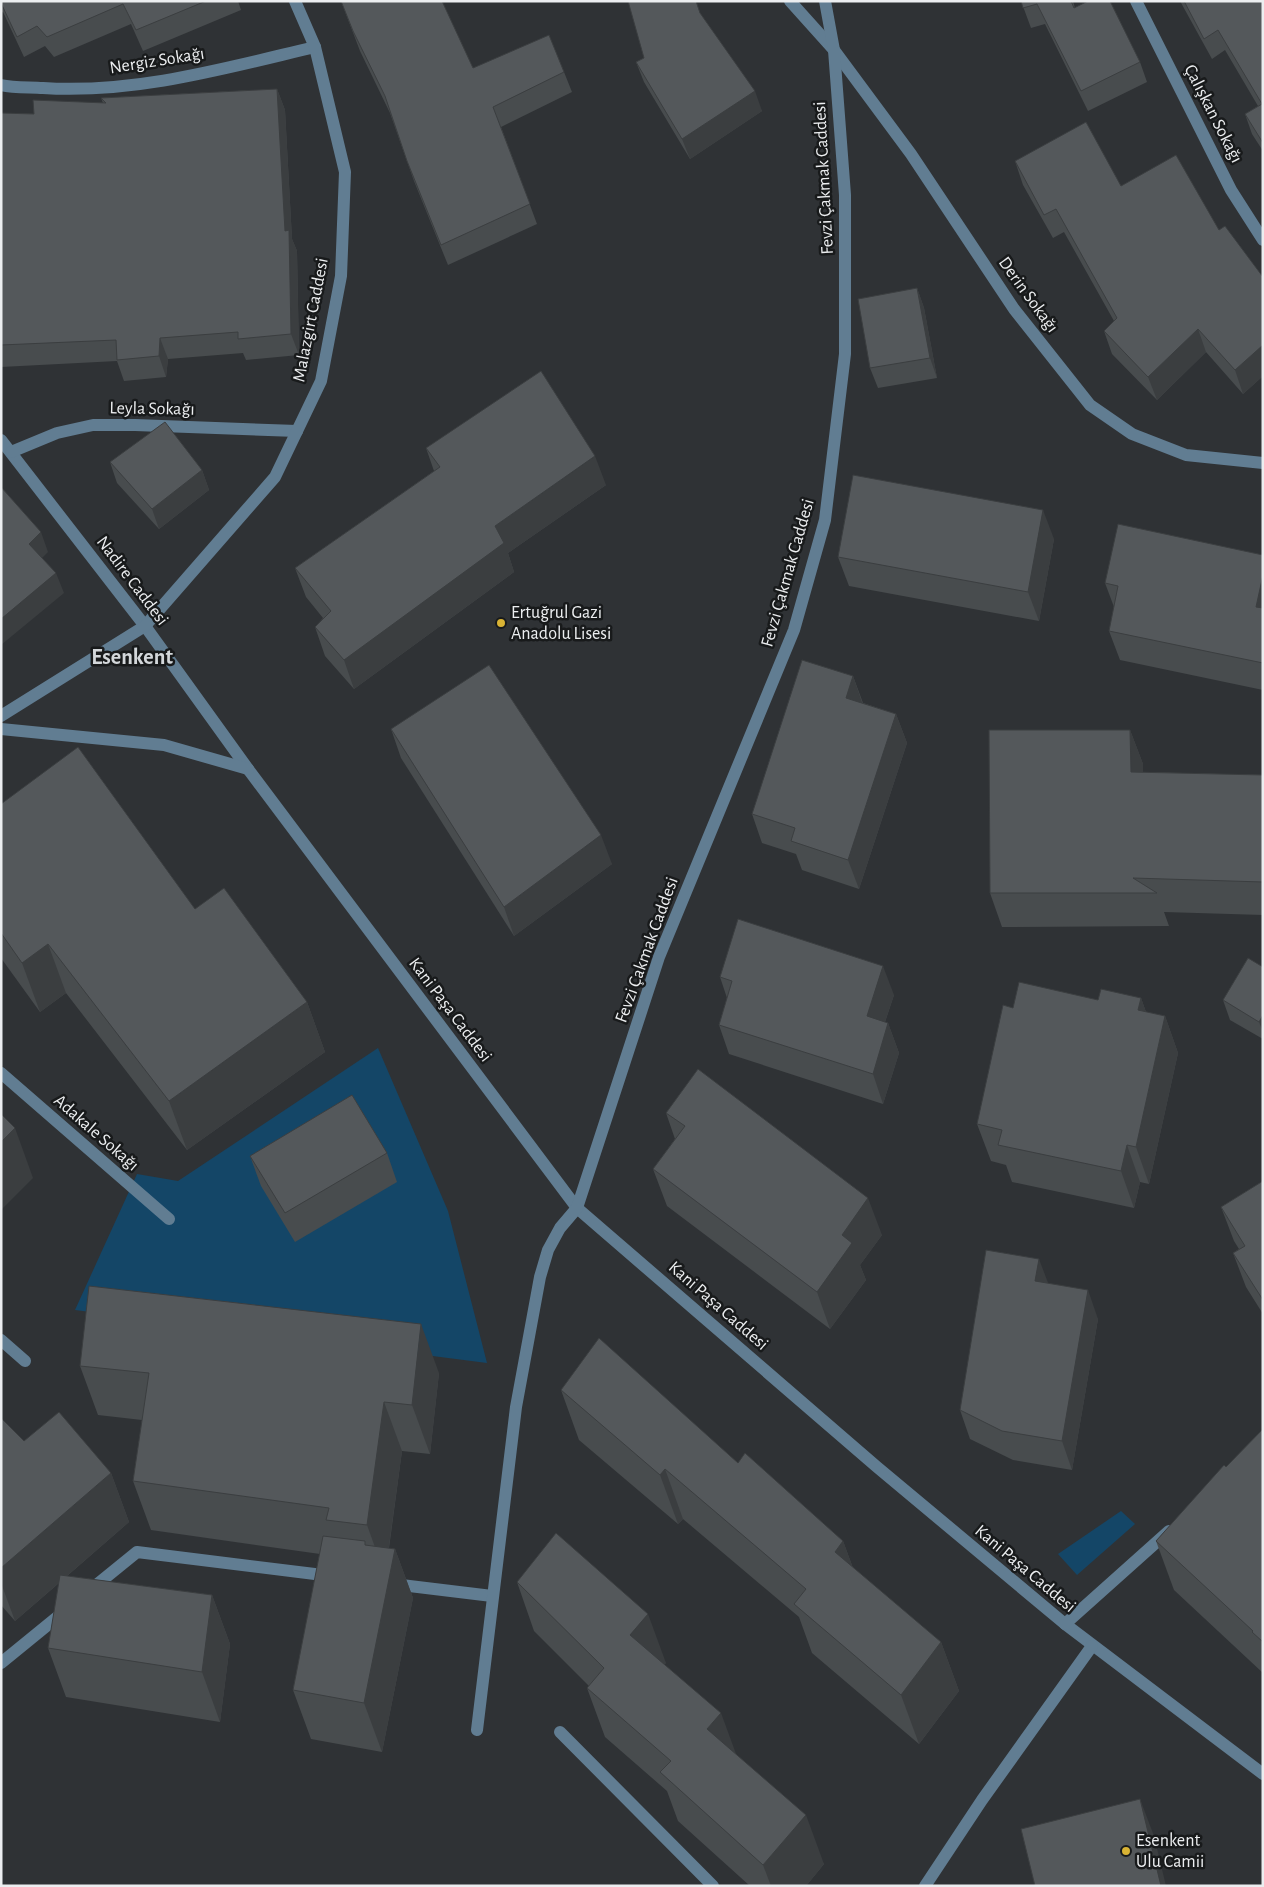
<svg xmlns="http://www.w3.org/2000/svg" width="1264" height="1887" viewBox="0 0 1264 1887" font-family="'Alegreya Sans',sans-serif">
<rect width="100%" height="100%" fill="#2f3235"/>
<!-- green -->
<g fill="#144667">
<path d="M 378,1048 L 448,1211 L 487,1363 L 75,1310 L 137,1174 L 178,1181 Z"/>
<path d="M 1121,1511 L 1135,1524 L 1077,1575 L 1058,1554 Z"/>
</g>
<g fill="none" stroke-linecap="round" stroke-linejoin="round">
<!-- minor -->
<g stroke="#617d92" stroke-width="12">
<path d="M 790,1 L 834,50 L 911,154 L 1014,309 L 1090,405 L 1132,434 L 1186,455 L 1263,463"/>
<path d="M 1136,1 L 1231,190 L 1263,240"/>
<path d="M 1,85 C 14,88 30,87 43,88 C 135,94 226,68 315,47"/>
<path d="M 1,440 L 145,626 L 248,769 L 577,1208 L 877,1467 L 1065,1624 L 1263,1774"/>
<path d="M 11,452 L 57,433 L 93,425 L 135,425 L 297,431"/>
<path d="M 1,716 L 145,626 L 275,477 L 321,381 L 341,276 L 345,172 L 315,47 L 295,1"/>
<path d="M 1,729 L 164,745 L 248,769"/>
<path d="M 1,1073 L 169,1219"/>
<path d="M 1,1340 L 25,1361"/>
<path d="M 393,1584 L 492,1596"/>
<path d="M 89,1591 L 137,1552 L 331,1576"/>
<path d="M 1065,1624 L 1169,1531"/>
<path d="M 1,1663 L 66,1610"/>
<path d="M 477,1730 L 516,1407 L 540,1277 L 548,1250 L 560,1228 L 577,1208 L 659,957 L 794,630 L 825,520 L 845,354 L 845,195 L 834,50 L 825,1"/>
<path d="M 560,1732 L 713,1886"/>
<path d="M 925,1886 L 982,1800 L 1092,1646"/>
</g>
</g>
<!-- wall -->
<g fill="#484c4e">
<path d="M 1,1 L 238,1 L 241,10 L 143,51 L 131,24 L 54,57 L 45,46 L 24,57 L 3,12 L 1,13 Z"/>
<path d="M 341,1 L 473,68 L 564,72 L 572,92 L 501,127 L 537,224 L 448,265 L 414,181 L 390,113 L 360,51 Z"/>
<path d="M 1021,1 L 1073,1 L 1075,8 L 1140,62 L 1147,82 L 1088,111 L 1045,24 L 1031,28 Z"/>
<path d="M 1180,1 L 1263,1 L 1263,151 L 1252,134 L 1245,114 L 1258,106 L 1225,50 L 1212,59 Z"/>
<path d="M 700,13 L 762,111 L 690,159 L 644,82 L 636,62 L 644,58 Z"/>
<path d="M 277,89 L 285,110 L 292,239 L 297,251 L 299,355 L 246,360 L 243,353 L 168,359 L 166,377 L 124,381 L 117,361 L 1,367 L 1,113 L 34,114 L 103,103 L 101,98 Z"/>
<path d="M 1015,161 L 1121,186 L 1219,230 L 1263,277 L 1263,376 L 1243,394 L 1206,352 L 1157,400 L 1112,354 L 1104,331 L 1114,321 L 1064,232 L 1053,238 L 1023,185 Z"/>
<path d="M 917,288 L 924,308 L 937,378 L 878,388 L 870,368 Z"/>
<path d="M 426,448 L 606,485 L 508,553 L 514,572 L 354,689 L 325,656 L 315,627 L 323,618 L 306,597 L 295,568 L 434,471 Z"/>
<path d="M 110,462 L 202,470 L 209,490 L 159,529 L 117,483 Z"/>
<path d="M 1054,539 L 1039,621 L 849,586 L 838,557 Z"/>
<path d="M 1263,555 L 1263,690 L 1120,660 L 1109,631 L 1114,607 L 1105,583 Z"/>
<path d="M 853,676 L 863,703 L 896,714 L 907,743 L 859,889 L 802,870 L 796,854 L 762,843 L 752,814 Z"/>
<path d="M 391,729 L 612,864 L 514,936 L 401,758 Z"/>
<path d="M 1130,730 L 1143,764 L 1143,772 L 1263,775 L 1263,915 L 1164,912 L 1169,926 L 1002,927 L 990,893 Z"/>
<path d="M 1,804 L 195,909 L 307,1002 L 325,1052 L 187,1150 L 66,993 L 40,1012 L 1,958 Z"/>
<path d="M 1263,967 L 1263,1039 L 1230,1020 L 1223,1000 Z"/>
<path d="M 720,977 L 894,995 L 885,1022 L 888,1023 L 899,1053 L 883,1104 L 729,1054 L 719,1025 L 727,998 Z"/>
<path d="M 1141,998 L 1146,1012 L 1165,1016 L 1178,1053 L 1149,1184 L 1140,1182 L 1134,1208 L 1012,1182 L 1006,1165 L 991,1161 L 977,1124 L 1013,1008 L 1098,1000 Z"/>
<path d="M 666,1113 L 882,1235 L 860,1265 L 866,1280 L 830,1329 L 667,1206 L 653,1169 L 675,1139 Z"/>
<path d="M 387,1153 L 397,1182 L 295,1242 L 261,1186 L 250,1156 Z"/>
<path d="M 1263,1181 L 1263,1314 L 1246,1287 L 1233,1253 L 1239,1249 L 1234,1241 L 1221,1207 Z"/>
<path d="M 1048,1283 L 1098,1319 L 1072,1470 L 1013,1460 L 970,1439 L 960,1410 Z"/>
<path d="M 80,1366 L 439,1373 L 430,1454 L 402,1451 L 389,1548 L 395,1549 L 413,1598 L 382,1752 L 311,1739 L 293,1690 L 320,1554 L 151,1530 L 133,1481 L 142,1420 L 98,1415 Z"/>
<path d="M 561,1390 L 738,1463 L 843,1541 L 853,1568 L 941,1642 L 959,1691 L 919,1744 L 812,1653 L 799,1617 L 683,1519 L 678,1524 L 579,1440 Z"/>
<path d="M 1,1418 L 24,1441 L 111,1473 L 129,1522 L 67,1576 L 212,1595 L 230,1644 L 220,1722 L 66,1697 L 48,1648 L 59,1583 L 15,1621 L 1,1605 Z"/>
<path d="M 1263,1429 L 1263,1673 L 1174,1590 L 1156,1541 L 1226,1467 Z"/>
<path d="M 517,1582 L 666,1663 L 664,1664 L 824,1864 L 806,1886 L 750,1886 L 678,1821 L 667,1791 L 605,1737 L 587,1688 L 589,1686 L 534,1631 Z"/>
</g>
<!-- shaded-wall -->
<g fill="#3b3e40">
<path d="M 277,89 L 285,110 L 292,239 L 297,251 L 299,355 L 291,334 Z"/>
<path d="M 755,91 L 762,111 L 690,159 L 682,139 Z"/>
<path d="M 917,288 L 924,308 L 937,378 L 930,358 Z"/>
<path d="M 1198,329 L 1206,352 L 1157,400 L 1148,377 Z"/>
<path d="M 160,338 L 168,359 L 166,377 L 159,356 Z"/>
<path d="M 1263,345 L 1263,376 L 1243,394 L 1235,370 Z"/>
<path d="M 595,456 L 606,485 L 508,553 L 514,572 L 354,689 L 344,660 L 495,526 Z"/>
<path d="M 202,470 L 209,490 L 159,529 L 152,509 Z"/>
<path d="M 1043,510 L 1054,539 L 1039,621 L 1028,592 Z"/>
<path d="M 41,532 L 48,552 L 36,564 L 29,544 Z"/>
<path d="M 56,573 L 64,593 L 1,645 L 1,619 Z"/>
<path d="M 1263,575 L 1263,625 L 1256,607 Z"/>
<path d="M 853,676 L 863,705 L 846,698 Z"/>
<path d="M 896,714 L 907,743 L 859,889 L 848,860 Z"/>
<path d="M 1130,730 L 1143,764 L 1143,806 L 1131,772 Z"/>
<path d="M 601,835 L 612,864 L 514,936 L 504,907 Z"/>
<path d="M 48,944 L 66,993 L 40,1012 L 22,963 Z"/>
<path d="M 883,966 L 894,995 L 877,1046 L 867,1016 Z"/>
<path d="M 1141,998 L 1154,1035 L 1138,1010 Z"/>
<path d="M 307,1002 L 325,1052 L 187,1150 L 169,1101 Z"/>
<path d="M 1263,1015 L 1263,1032 L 1259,1022 Z"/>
<path d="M 1165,1016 L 1178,1053 L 1149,1184 L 1136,1147 Z"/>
<path d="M 888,1023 L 899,1053 L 883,1104 L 873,1074 Z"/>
<path d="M 15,1128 L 33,1178 L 1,1210 L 1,1142 Z"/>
<path d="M 1127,1145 L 1140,1182 L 1134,1208 L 1121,1171 Z"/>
<path d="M 868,1198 L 882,1235 L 860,1265 L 866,1280 L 830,1329 L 817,1292 L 842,1235 Z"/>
<path d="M 1039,1259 L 1050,1288 L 1035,1281 Z"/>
<path d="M 1088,1290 L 1098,1319 L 1072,1470 L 1062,1441 Z"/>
<path d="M 421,1324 L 439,1373 L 430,1454 L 412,1405 Z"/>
<path d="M 384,1402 L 402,1451 L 385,1575 L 367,1525 Z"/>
<path d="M 665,1469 L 683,1519 L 678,1524 L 660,1475 Z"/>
<path d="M 111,1473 L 129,1522 L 15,1621 L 1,1583 L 1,1568 Z"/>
<path d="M 843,1541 L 861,1590 L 835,1552 Z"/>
<path d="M 395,1549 L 413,1598 L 382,1752 L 364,1703 Z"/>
<path d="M 212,1595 L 230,1644 L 220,1722 L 202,1672 Z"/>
<path d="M 648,1614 L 666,1663 L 648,1684 L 630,1635 Z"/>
<path d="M 941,1642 L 959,1691 L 919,1744 L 901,1695 Z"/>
<path d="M 721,1713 L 739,1762 L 707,1729 Z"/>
<path d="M 1140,1799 L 1154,1836 L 1166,1886 L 1161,1886 Z"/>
<path d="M 806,1815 L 824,1864 L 806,1886 L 771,1886 L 763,1865 Z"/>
</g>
<!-- building -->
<g fill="#54585b" stroke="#3b3e40">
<path d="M 1,1 L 206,1 L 136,30 L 123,4 L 47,37 L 37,26 L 17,37 L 1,3 Z"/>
<path d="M 341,1 L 442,1 L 473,68 L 549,35 L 564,72 L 493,107 L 530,204 L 441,245 L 407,161 L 385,96 L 353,31 Z"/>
<path d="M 628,1 L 696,1 L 700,13 L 755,91 L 682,139 L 636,62 L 644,58 Z"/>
<path d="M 1021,1 L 1071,1 L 1074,8 L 1088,1 L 1110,1 L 1140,62 L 1081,91 L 1037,4 L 1023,8 Z"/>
<path d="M 1184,1 L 1263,1 L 1263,143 L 1245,114 L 1262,104 L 1218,30 L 1204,39 Z"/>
<path d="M 277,89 L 285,231 L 289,230 L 291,334 L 238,339 L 238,332 L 160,338 L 159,356 L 117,360 L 116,340 L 1,345 L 1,113 L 34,114 L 33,100 L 106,103 L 101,98 Z"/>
<path d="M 1086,122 L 1121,186 L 1176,155 L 1219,230 L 1225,226 L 1263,277 L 1263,345 L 1235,370 L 1198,329 L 1148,377 L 1104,331 L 1117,318 L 1056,209 L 1044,215 L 1015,161 Z"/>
<path d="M 917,288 L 930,358 L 870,368 L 858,299 Z"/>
<path d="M 541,371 L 595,456 L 495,526 L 504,543 L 344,660 L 315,627 L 331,611 L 295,568 L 440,467 L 426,448 Z"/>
<path d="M 165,422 L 202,470 L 152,509 L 110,462 Z"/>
<path d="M 853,475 L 1043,510 L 1028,592 L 838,557 Z"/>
<path d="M 1,487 L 41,532 L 29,544 L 56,573 L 1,619 Z"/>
<path d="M 1118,524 L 1263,555 L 1263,575 L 1256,607 L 1263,608 L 1263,663 L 1109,631 L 1118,586 L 1105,583 Z"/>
<path d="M 802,660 L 853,676 L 846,698 L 896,714 L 848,860 L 791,841 L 795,828 L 752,814 Z"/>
<path d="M 489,665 L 601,835 L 504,907 L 391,729 Z"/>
<path d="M 989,730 L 1130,730 L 1131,772 L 1263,775 L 1263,882 L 1133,878 L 1157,893 L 990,893 Z"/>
<path d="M 78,747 L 195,909 L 224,888 L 307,1002 L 169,1101 L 48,944 L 22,963 L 1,933 L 1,804 Z"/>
<path d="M 738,919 L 883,966 L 867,1016 L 888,1023 L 873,1074 L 719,1025 L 732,981 L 720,977 Z"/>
<path d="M 1248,958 L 1263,967 L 1263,1015 L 1259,1022 L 1223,1000 Z"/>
<path d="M 1019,982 L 1098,1000 L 1101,989 L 1141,998 L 1138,1010 L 1165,1016 L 1136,1147 L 1127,1145 L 1121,1171 L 998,1145 L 1002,1130 L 977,1124 L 1003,1005 L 1013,1008 Z"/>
<path d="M 698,1069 L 868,1198 L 842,1235 L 852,1243 L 817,1292 L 653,1169 L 685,1126 L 666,1113 Z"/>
<path d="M 352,1095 L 387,1153 L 285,1213 L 250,1156 Z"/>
<path d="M 1,1114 L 15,1128 L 1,1142 Z"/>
<path d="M 1263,1181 L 1263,1300 L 1233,1253 L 1245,1246 L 1221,1207 Z"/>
<path d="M 986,1250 L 1039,1259 L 1035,1281 L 1088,1290 L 1062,1441 L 1002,1431 L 960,1410 Z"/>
<path d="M 89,1286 L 421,1324 L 412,1405 L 384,1402 L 367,1525 L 326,1520 L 329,1508 L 133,1481 L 149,1373 L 80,1366 Z"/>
<path d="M 599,1338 L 738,1463 L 745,1453 L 843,1541 L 835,1552 L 941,1642 L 901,1695 L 794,1604 L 806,1589 L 665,1469 L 660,1475 L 561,1390 Z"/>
<path d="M 59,1412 L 111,1473 L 1,1568 L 1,1418 L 24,1441 Z"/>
<path d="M 1263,1429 L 1263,1642 L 1252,1632 L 1253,1631 L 1156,1541 L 1224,1465 L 1226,1467 Z"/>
<path d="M 556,1533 L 648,1614 L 630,1635 L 721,1713 L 707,1729 L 806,1815 L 763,1865 L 660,1772 L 671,1761 L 587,1688 L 604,1668 L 517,1582 Z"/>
<path d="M 323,1536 L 365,1541 L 365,1545 L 395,1549 L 364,1703 L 293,1690 Z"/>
<path d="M 60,1575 L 212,1595 L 202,1672 L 48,1648 Z"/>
<path d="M 1140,1799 L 1161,1886 L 1035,1886 L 1021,1829 Z"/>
</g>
<!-- markers -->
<g fill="#d9b334" stroke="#181a1b" stroke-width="2">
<circle cx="501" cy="623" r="5"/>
<circle cx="1126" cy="1851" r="5"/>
</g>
<g text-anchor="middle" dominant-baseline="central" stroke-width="5" stroke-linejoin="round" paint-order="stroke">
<!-- street labels -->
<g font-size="18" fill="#eceef0" stroke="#181a1b">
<text transform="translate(157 61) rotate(-9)">Nergiz Sokağı</text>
<text transform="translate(1213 114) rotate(63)">Çalışkan Sokağı</text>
<text transform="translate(824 178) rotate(-93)">Fevzi Çakmak Caddesi</text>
<text transform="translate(1028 295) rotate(54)">Derin Sokağı</text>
<text transform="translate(311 320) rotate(-79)">Malazgirt Caddesi</text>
<text transform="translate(152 409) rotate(1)">Leyla Sokağı</text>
<text transform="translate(788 573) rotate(-74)">Fevzi Çakmak Caddesi</text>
<text transform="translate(132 581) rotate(53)">Nadire Caddesi</text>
<text transform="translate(647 950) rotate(-70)">Fevzi Çakmak Caddesi</text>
<text transform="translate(450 1010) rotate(53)">Kani Paşa Caddesi</text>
<text transform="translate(96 1133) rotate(41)">Adakale Sokağı</text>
<text transform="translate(718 1306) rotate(41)">Kani Paşa Caddesi</text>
<text transform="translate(1025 1569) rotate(40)">Kani Paşa Caddesi</text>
</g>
<!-- poi labels -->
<g font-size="18" fill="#eceef0" stroke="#181a1b" text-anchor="start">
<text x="511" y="613">Ertuğrul Gazi<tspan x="511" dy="21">Anadolu Lisesi</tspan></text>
<text x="1136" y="1841">Esenkent<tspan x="1136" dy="21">Ulu Camii</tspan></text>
</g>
<!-- district labels -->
<g font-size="22" font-weight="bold" fill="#d3d7da" stroke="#181a1b">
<text x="132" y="657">Esenkent</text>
</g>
</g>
<!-- border -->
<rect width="1264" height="1887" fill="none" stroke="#eceef0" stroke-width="5"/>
</svg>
